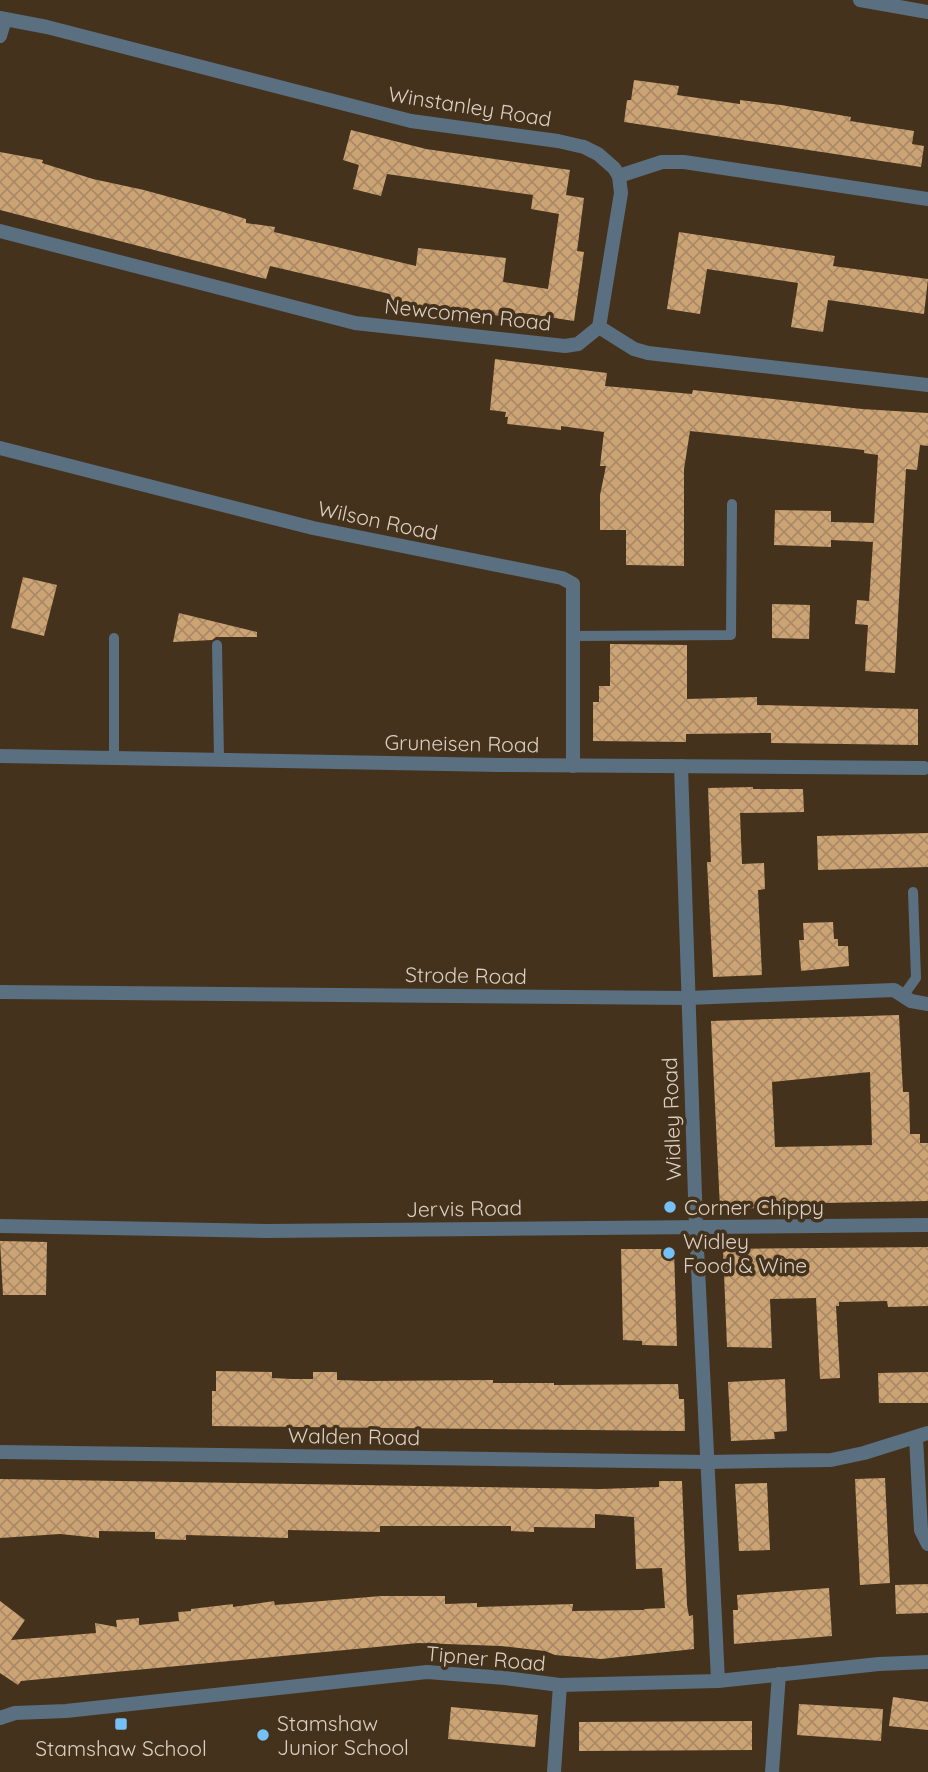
<svg xmlns="http://www.w3.org/2000/svg" width="928" height="1772" viewBox="0 0 928 1772" font-family="Quicksand,sans-serif">
<defs>
<pattern id="building-cross-hatch" width="8" height="8" patternUnits="userSpaceOnUse" patternTransform="scale(1.75)"><rect width="8" height="8" fill="#cca474"/><path d="M0 0l8 8M0 8l8-8" fill="none" stroke="#aa8a66"/></pattern>
</defs>
<rect width="100%" height="100%" fill="#44321c"/>
<!-- building -->
<g fill="url(#building-cross-hatch)" fill-rule="evenodd">
<path d="M 634,80 L 679,86 L 677,95 L 740,104 L 740,100 L 781,105 L 851,117 L 850,121 L 914,131 L 912,144 L 924,146 L 921,167 L 624,122 L 627,100 L 631,100 Z"/>
<path d="M 351,130 L 426,149 L 570,170 L 566,195 L 584,198 L 577,251 L 584,252 L 574,321 L 522,313 L 509,317 L 467,312 L 466,315 L 443,312 L 444,309 L 393,304 L 390,294 L 270,266 L 266,279 L 0,210 L 0,152 L 43,160 L 42,163 L 93,179 L 144,190 L 220,211 L 246,219 L 246,223 L 275,227 L 274,232 L 416,266 L 418,248 L 506,258 L 503,282 L 548,289 L 559,214 L 531,209 L 533,195 L 387,174 L 381,196 L 353,189 L 359,165 L 343,160 Z"/>
<path d="M 679,232 L 835,256 L 833,266 L 928,279 L 924,314 L 828,300 L 823,332 L 791,327 L 798,283 L 707,269 L 700,314 L 667,309 Z"/>
<path d="M 495,359 L 607,373 L 605,386 L 692,394 L 693,390 L 862,409 L 928,413 L 928,446 L 920,445 L 917,470 L 906,469 L 895,673 L 865,671 L 868,625 L 855,624 L 857,600 L 869,601 L 873,542 L 831,540 L 831,547 L 774,545 L 775,510 L 831,511 L 831,522 L 874,523 L 878,455 L 864,453 L 864,450 L 690,431 L 684,469 L 684,566 L 626,565 L 626,530 L 600,530 L 600,495 L 606,466 L 600,466 L 604,432 L 561,426 L 561,430 L 507,424 L 508,417 L 505,417 L 506,412 L 490,410 Z"/>
<path d="M 23,577 L 57,585 L 44,636 L 11,628 Z"/>
<path d="M 772,604 L 810,605 L 809,639 L 772,638 Z"/>
<path d="M 179,613 L 257,632 L 257,637 L 216,637 L 212,640 L 173,642 Z"/>
<path d="M 610,644 L 687,645 L 687,699 L 757,697 L 757,705 L 918,709 L 918,745 L 771,743 L 771,733 L 686,734 L 686,742 L 593,741 L 593,702 L 599,702 L 599,686 L 610,686 Z"/>
<path d="M 753,787 L 753,789 L 803,789 L 804,812 L 740,813 L 742,864 L 764,863 L 765,889 L 758,890 L 762,975 L 713,977 L 707,862 L 711,862 L 708,788 Z"/>
<path d="M 928,833 L 928,867 L 818,870 L 817,836 Z"/>
<path d="M 833,922 L 834,939 L 838,939 L 838,946 L 848,946 L 849,966 L 801,971 L 799,940 L 804,940 L 803,923 Z"/>
<path d="M 899,1015 L 903,1092 L 909,1092 L 910,1134 L 920,1134 L 920,1143 L 928,1143 L 928,1201 L 770,1204 L 770,1208 L 720,1209 L 711,1021 ZM 870,1072 L 872,1145 L 775,1147 L 772,1082 Z"/>
<path d="M 0,1241 L 47,1242 L 46,1295 L 3,1295 Z"/>
<path d="M 928,1247 L 928,1306 L 888,1307 L 887,1301 L 839,1302 L 839,1306 L 836,1306 L 840,1378 L 820,1379 L 816,1298 L 770,1299 L 772,1348 L 727,1347 L 723,1249 Z"/>
<path d="M 621,1249 L 674,1249 L 677,1346 L 642,1345 L 642,1341 L 623,1340 Z"/>
<path d="M 216,1371 L 272,1372 L 272,1378 L 292,1379 L 313,1379 L 313,1372 L 337,1372 L 337,1380 L 369,1381 L 493,1380 L 493,1383 L 554,1383 L 554,1385 L 678,1384 L 679,1399 L 684,1399 L 685,1431 L 212,1426 L 212,1391 L 216,1391 Z"/>
<path d="M 928,1372 L 928,1403 L 879,1403 L 878,1373 Z"/>
<path d="M 785,1379 L 787,1431 L 774,1432 L 775,1439 L 731,1441 L 728,1382 Z"/>
<path d="M 885,1478 L 890,1583 L 860,1585 L 855,1479 Z"/>
<path d="M 0,1479 L 600,1489 L 659,1487 L 659,1481 L 682,1481 L 687,1605 L 689,1616 L 693,1615 L 694,1649 L 601,1659 L 555,1655 L 545,1651 L 501,1646 L 418,1643 L 21,1681 L 18,1685 L 0,1673 L 0,1601 L 25,1620 L 11,1640 L 96,1633 L 95,1623 L 117,1627 L 116,1620 L 139,1618 L 139,1625 L 179,1621 L 178,1612 L 191,1611 L 191,1609 L 233,1604 L 233,1607 L 274,1601 L 275,1605 L 381,1596 L 445,1596 L 445,1604 L 477,1603 L 477,1607 L 573,1604 L 572,1611 L 644,1610 L 644,1609 L 665,1608 L 662,1568 L 636,1569 L 634,1517 L 595,1514 L 595,1528 L 534,1527 L 534,1532 L 511,1531 L 511,1526 L 380,1526 L 380,1532 L 288,1530 L 288,1538 L 186,1535 L 186,1540 L 155,1539 L 155,1532 L 99,1531 L 99,1538 L 60,1534 L 0,1538 Z"/>
<path d="M 767,1483 L 770,1550 L 739,1551 L 735,1484 Z"/>
<path d="M 928,1584 L 928,1613 L 896,1614 L 895,1585 Z"/>
<path d="M 829,1588 L 832,1636 L 734,1644 L 733,1610 L 738,1610 L 737,1595 Z"/>
<path d="M 893,1697 L 928,1702 L 928,1730 L 889,1726 Z"/>
<path d="M 799,1704 L 883,1709 L 881,1741 L 797,1735 Z"/>
<path d="M 451,1707 L 538,1715 L 535,1747 L 448,1739 Z"/>
<path d="M 752,1721 L 752,1750 L 579,1751 L 579,1722 Z"/>
</g>
<g fill="none" stroke-linecap="round" stroke-linejoin="round">
<!-- lane -->
<g stroke="#5a6f7f" stroke-width="10">
<path d="M 573,636 L 731,635 L 732,504"/>
<path d="M 114,638 L 114,758"/>
<path d="M 217,645 L 219,759"/>
<path d="M 903,996 L 916,978 L 913,892"/>
</g>
<!-- street -->
<g stroke="#5a6f7f" stroke-width="14">
<path d="M 860,0 L 928,12"/>
<path d="M 0,18 L 47,27 L 411,121 L 558,141 L 584,147 L 598,154 L 614,168 L 619,176 L 621,193 L 599,327 L 578,344 L 565,346 L 355,323 L 0,231"/>
<path d="M 0,36 L 5,19"/>
<path d="M 619,176 L 662,162 L 684,162 L 928,199"/>
<path d="M 599,327 L 634,349 L 648,353 L 928,385"/>
<path d="M 0,448 L 313,528 L 562,578 L 573,584 L 573,766"/>
<path d="M 0,756 L 499,765 L 924,768"/>
<path d="M 681,766 L 696,1227 L 718,1681"/>
<path d="M 0,992 L 688,998 L 894,990 L 911,1001 L 928,1004"/>
<path d="M 0,1226 L 268,1231 L 928,1225"/>
<path d="M 916,1438 L 921,1530 L 928,1544"/>
<path d="M 0,1452 L 707,1462 L 831,1460 L 864,1453 L 928,1433"/>
<path d="M 0,1718 L 15,1713 L 66,1711 L 427,1672 L 505,1678 L 560,1685 L 718,1681 L 879,1664 L 928,1662"/>
<path d="M 554,1772 L 560,1685"/>
<path d="M 772,1772 L 779,1674"/>
</g>
</g>
<!-- markers -->
<g fill="#75c0f6" stroke="#44321c" stroke-width="2.5">
<circle cx="670" cy="1207" r="7"/>
<circle cx="669" cy="1253" r="7"/>
<rect x="114" y="1717" width="14" height="14" rx="3.5"/>
<circle cx="263" cy="1735" r="7"/>
</g>
<g text-anchor="middle" dominant-baseline="central" stroke-width="7" stroke-linejoin="round" paint-order="stroke">
<!-- street labels -->
<g font-size="21" fill="#dbd0c3" stroke="#44321c">
<text transform="translate(470 106) rotate(9)">Winstanley Road</text>
<text transform="translate(468 314) rotate(6)">Newcomen Road</text>
<text transform="translate(378 520) rotate(12)">Wilson Road</text>
<text transform="translate(462 743) rotate(1)">Gruneisen Road</text>
<text transform="translate(466 975) rotate(1)">Strode Road</text>
<text transform="translate(671 1119) rotate(-92)">Widley Road</text>
<text transform="translate(464 1208) rotate(-1)">Jervis Road</text>
<text transform="translate(354 1436) rotate(1)">Walden Road</text>
<text transform="translate(486 1658) rotate(5)">Tipner Road</text>
</g>
<!-- poi labels -->
<g font-size="21" fill="#dbd0c3" stroke="#44321c" text-anchor="start">
<text x="684" y="1207">Corner Chippy</text>
<text x="683" y="1241">Widley<tspan x="683" dy="24">Food &amp; Wine</tspan></text>
<text x="277" y="1723">Stamshaw<tspan x="277" dy="24">Junior School</tspan></text>
<text x="121" y="1748" text-anchor="middle">Stamshaw School</text>
</g>
</g>
</svg>
